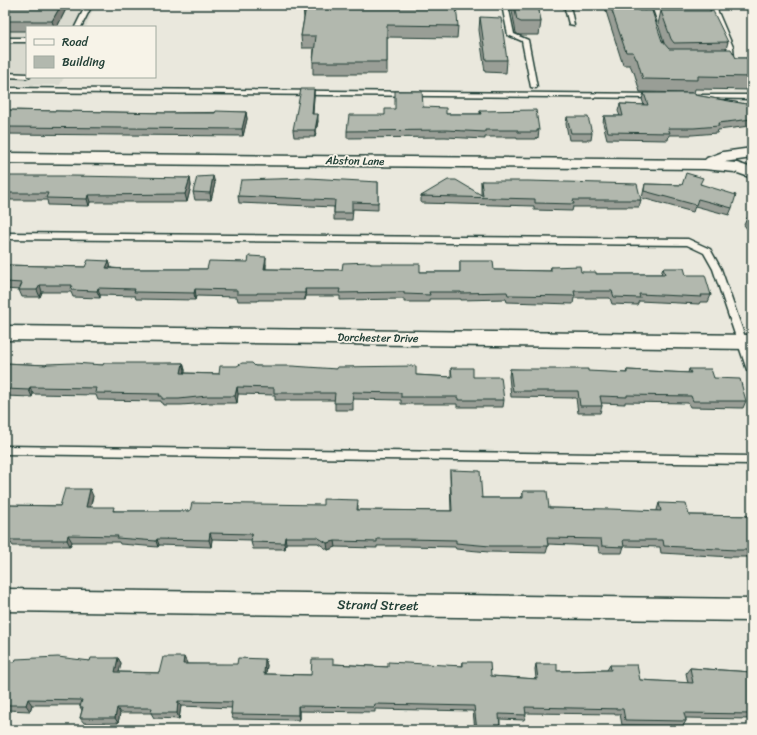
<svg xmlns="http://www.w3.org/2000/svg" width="757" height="735" viewBox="0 0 757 735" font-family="Sriracha,sans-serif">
<rect width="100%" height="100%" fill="#eae8dd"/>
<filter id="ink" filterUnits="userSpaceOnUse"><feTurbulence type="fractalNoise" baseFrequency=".025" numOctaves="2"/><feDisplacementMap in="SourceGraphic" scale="8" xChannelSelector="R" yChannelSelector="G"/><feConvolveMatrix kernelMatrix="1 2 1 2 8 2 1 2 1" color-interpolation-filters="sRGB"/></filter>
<g filter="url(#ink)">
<!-- built -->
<path fill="#d9dacf" d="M 5,5 L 95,5 L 86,27 L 27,27 L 27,77 L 64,77 L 60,85 L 5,85 Z"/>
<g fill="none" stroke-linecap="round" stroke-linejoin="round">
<!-- lane casing -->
<g stroke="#1f3d34" stroke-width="3">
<g id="lane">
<path d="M 86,5 L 92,5 L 81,27 L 75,27 Z"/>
<path d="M 502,5 L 508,5 L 514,34 L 528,40 L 537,87 L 536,88 L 531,87 L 522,41 L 508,35 Z"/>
<path d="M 564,5 L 570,5 L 574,25 L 569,24 Z"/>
<path d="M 644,5 L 650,5 L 656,22 L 655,23 L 650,22 Z"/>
<path d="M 709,5 L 715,5 L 733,47 L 734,59 L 731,60 L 728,58 L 727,47 Z"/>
<rect x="5" y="38" width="22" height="4"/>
<path d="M 5,73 L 27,74 L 27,77 L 30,77 L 27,78 L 5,77 Z"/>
<path d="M 5,88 L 656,94 L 659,96 L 656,98 L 5,92 Z"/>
<path d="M 692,95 L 752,95 L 752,99 L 690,98 L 690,96 Z"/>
<path d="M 5,233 L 688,239 L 710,249 L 721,269 L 752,357 L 752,373 L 749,372 L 747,370 L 713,269 L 704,253 L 687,245 L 5,239 Z"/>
<path d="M 5,446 L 752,456 L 752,464 L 5,454 Z"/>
</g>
</g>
<!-- street casing -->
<g stroke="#1f3d34" stroke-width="3">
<g id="street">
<path d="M 752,148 L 752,158 L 724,162 L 737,163 L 752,168 L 752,178 L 735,172 L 704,169 L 5,163 L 5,153 L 705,160 L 707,158 L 723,152 Z"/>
<path d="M 5,326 L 752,335 L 752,349 L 5,340 Z"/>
<path d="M 5,589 L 752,599 L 752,621 L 5,611 Z"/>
</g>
</g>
<!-- lane -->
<use href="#lane" fill="#f7f3e8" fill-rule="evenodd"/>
<!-- street -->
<use href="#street" fill="#f7f3e8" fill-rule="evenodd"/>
</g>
<!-- wall -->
<g fill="#999e96" stroke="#1f3d34">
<path d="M 5,5 L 68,5 L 57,27 L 27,27 L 27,31 L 5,31 Z"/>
<path d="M 511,5 L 538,5 L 541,22 L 539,35 L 519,35 L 516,33 Z"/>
<path d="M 604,5 L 633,5 L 664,43 L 658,24 L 661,11 L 728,42 L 726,49 L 736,58 L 752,58 L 752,90 L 695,89 L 694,93 L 640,92 L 634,72 L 633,72 L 630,65 L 623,65 Z"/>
<path d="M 303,7 L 458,26 L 457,38 L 387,37 L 387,74 L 313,74 L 313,62 L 314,48 L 302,48 L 301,36 L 304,18 Z"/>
<path d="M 480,17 L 507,60 L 506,73 L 485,72 L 479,30 Z"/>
<path d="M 314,89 L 314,96 L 313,114 L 318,121 L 315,137 L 294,137 L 293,130 Z"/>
<path d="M 644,93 L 695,95 L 752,105 L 752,127 L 750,126 L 718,130 L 717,133 L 692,135 L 669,135 L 668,140 L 607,139 L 603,123 L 604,116 L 620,116 L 618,111 L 620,104 L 644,105 L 642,99 Z"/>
<path d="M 423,107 L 446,114 L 480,114 L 480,111 L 539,130 L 538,138 L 537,137 L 536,139 L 517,139 L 517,137 L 485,137 L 485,139 L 445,137 L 347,138 L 347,131 L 385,115 L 395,109 Z"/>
<path d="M 5,110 L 166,113 L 246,112 L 247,119 L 243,136 L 5,134 Z"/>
<path d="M 567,117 L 592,133 L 591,140 L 569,140 L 566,124 Z"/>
<path d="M 190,178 L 191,186 L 187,202 L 90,202 L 89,206 L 48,205 L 47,200 L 5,200 L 5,183 Z"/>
<path d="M 481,181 L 641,200 L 639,207 L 573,207 L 572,211 L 534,210 L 534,206 L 421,203 L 421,196 L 481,195 Z"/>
<path d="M 378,182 L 378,210 L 353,209 L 352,220 L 334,220 L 334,207 L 239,203 L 238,196 Z"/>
<path d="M 215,183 L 211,200 L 195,200 L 193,192 Z"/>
<path d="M 645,184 L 682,185 L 701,184 L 732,208 L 729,215 L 695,206 L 693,212 L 642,198 Z"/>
<path d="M 752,217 L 752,235 L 744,225 L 747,218 Z"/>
<path d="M 109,261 L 111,268 L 124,269 L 207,269 L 266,264 L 266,269 L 342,270 L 370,264 L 420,272 L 460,272 L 460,261 L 494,270 L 550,271 L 551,267 L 581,272 L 596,274 L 661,274 L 663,268 L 686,275 L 711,295 L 708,302 L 700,302 L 699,304 L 639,301 L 637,305 L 612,304 L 610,298 L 574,298 L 573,304 L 507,302 L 506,299 L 461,300 L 461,299 L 429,299 L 429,302 L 404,302 L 404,299 L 340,300 L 340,296 L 306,296 L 305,300 L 258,300 L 258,301 L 238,301 L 237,297 L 196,296 L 195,300 L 136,299 L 135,296 L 100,295 L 100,298 L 73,297 L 71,292 L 42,292 L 40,297 L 22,297 L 19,290 L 5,289 L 5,265 L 85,267 Z"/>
<path d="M 5,363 L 46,365 L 103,365 L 183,363 L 185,370 L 185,373 L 219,374 L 255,366 L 451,377 L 451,368 L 473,377 L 504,400 L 503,407 L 457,407 L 457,404 L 401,404 L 401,400 L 353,399 L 353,410 L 335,410 L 335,400 L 275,400 L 275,395 L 238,394 L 237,403 L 209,403 L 181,405 L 164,405 L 163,403 L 161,403 L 161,401 L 98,400 L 96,395 L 33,394 L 32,397 L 5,396 Z"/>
<path d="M 510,369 L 626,373 L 627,370 L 688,373 L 689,369 L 714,378 L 746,401 L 743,408 L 690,407 L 688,403 L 625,402 L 625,404 L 601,403 L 602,406 L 600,413 L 578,413 L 576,398 L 511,397 L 509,376 Z"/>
<path d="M 450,470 L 482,498 L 521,498 L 523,491 L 549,508 L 657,511 L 657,510 L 659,503 L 689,515 L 752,516 L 752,557 L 732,557 L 661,553 L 660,547 L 624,546 L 622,553 L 599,553 L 598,546 L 548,544 L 548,546 L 546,553 L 489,552 L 456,549 L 455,547 L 406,546 L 377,546 L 377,548 L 336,547 L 328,550 L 318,543 L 286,543 L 285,549 L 253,549 L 251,542 L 252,540 L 212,539 L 211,547 L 159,545 L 158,547 L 120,544 L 119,542 L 72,542 L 70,546 L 13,546 L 11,543 L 5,543 L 5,505 L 60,506 L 93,496 L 90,507 L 116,511 L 190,511 L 358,506 L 358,510 L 451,511 L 450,477 Z"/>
<path d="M 118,658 L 121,663 L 119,672 L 160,673 L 187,663 L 186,664 L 267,665 L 266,674 L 311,675 L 334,664 L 388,667 L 462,666 L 463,662 L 491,676 L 536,679 L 535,669 L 536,664 L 557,671 L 607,670 L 610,665 L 640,680 L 688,683 L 686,673 L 690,668 L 752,672 L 752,719 L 686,718 L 686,721 L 683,726 L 622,725 L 620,714 L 525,713 L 526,715 L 524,720 L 500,719 L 500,730 L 475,730 L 473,711 L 375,709 L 375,712 L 299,711 L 299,720 L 233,719 L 231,714 L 232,708 L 181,706 L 179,719 L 154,718 L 151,713 L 120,713 L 118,723 L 84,723 L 80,718 L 82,710 L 80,707 L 80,705 L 32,705 L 30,711 L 7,710 L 5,708 L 5,661 L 15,662 L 90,661 Z"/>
</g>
<!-- shaded-wall -->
<g fill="#7d817a" stroke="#1f3d34">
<path d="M 61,5 L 68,5 L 57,27 L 54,27 L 52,21 Z"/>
<path d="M 314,89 L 314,96 L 312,121 L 312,114 Z"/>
<path d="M 246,112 L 247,119 L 243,136 L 242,129 Z"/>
<path d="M 318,114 L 318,121 L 315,137 L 315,130 Z"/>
<path d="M 213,176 L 215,183 L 211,200 L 210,193 Z"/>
<path d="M 190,178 L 191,186 L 187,202 L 185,194 Z"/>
<path d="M 88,195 L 90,202 L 89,206 L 87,199 Z"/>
<path d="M 266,257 L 266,264 L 265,276 L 264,269 Z"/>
<path d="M 109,261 L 111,268 L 106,268 Z"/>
<path d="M 40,285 L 42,292 L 40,297 L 37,290 Z"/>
<path d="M 98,288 L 100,295 L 100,298 L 97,291 Z"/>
<path d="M 195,289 L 196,296 L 195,300 L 194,293 Z"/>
<path d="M 305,289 L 306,296 L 305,300 Z"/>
<path d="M 183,363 L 185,370 L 183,380 L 181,373 Z"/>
<path d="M 30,387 L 33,394 L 32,397 L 29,390 Z"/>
<path d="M 237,387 L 238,394 L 237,403 L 235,396 Z"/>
<path d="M 90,489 L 93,496 L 89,513 L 86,507 Z"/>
<path d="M 210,533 L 212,539 L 211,547 L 209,540 Z"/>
<path d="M 68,535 L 72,542 L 70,546 L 67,540 Z"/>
<path d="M 285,537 L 286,543 L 285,549 L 284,543 Z"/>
<path d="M 157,539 L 159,545 L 158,547 L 156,541 Z"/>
<path d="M 335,541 L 336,547 L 328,550 L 327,543 Z"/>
<path d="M 184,657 L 187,663 L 186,669 L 183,664 Z"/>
<path d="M 118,658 L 121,663 L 118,678 L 115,672 Z"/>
<path d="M 265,659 L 267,665 L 265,679 L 264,674 Z"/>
<path d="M 28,699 L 32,705 L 30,711 L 26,705 Z"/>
<path d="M 178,701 L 181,706 L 179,719 L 177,713 Z"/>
<path d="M 298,706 L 299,711 L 299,720 L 298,715 Z"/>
<path d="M 117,708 L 120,713 L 118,723 L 115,718 Z"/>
</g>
<!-- building -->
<g fill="#b2b8ae" stroke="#1f3d34">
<path d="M 5,5 L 61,5 L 52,21 L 5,21 Z"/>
<path d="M 304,5 L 456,5 L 458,26 L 387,25 L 387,62 L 313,62 L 316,36 L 301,36 L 306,7 L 303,7 Z"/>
<path d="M 514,5 L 538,5 L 541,22 L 521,22 L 517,20 Z"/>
<path d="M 610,5 L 633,5 L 634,6 L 637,6 L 639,11 L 652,11 L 662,41 L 669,49 L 731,49 L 736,58 L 752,58 L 752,77 L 698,76 L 698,80 L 643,79 L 637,59 L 636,59 L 633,52 L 626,52 Z"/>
<path d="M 661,11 L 713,11 L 728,42 L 674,43 L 671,39 Z"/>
<path d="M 480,17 L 501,18 L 507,60 L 486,60 Z"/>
<path d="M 301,89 L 314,89 L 312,114 L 318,114 L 315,130 L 293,130 Z"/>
<path d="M 395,91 L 422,91 L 423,107 L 446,108 L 446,114 L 481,114 L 480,111 L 536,110 L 539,130 L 537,130 L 537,132 L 518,132 L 518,130 L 485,130 L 485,132 L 446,130 L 347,131 L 349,115 L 385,115 L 385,109 L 395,109 Z"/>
<path d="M 644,93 L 695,93 L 695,95 L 752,105 L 752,119 L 718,123 L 719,126 L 694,128 L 668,128 L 670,133 L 608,132 L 604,116 L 623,116 L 620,104 L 648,105 Z"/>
<path d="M 5,110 L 166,113 L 215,113 L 216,111 L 246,112 L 242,129 L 5,127 Z"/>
<path d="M 567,117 L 588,117 L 592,133 L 571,133 Z"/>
<path d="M 686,173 L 703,178 L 700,184 L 736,195 L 732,208 L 698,199 L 696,205 L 644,191 L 645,184 L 682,185 Z"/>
<path d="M 8,176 L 72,176 L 190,178 L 185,194 L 88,195 L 87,199 L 46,198 L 48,193 L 5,193 L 5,183 Z"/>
<path d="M 213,176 L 210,193 L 193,192 L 197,177 Z"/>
<path d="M 309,178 L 378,182 L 378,203 L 352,202 L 352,213 L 334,213 L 335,200 L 238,196 L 241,180 Z"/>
<path d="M 448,180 L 456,180 L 483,196 L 481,181 L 528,181 L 637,184 L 641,200 L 573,200 L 574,204 L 535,203 L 535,199 L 421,196 Z"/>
<path d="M 752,217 L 752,224 L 747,218 Z"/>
<path d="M 249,256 L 266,257 L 264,269 L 342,270 L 343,263 L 370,262 L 370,264 L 420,264 L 420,272 L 460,272 L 460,261 L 493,261 L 494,270 L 551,271 L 551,267 L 580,266 L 581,272 L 596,272 L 596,274 L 665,274 L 663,268 L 684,268 L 686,275 L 705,275 L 711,295 L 701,295 L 702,297 L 639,294 L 640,298 L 614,297 L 612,291 L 574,291 L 575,296 L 508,295 L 507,292 L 461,293 L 461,292 L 429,292 L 430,295 L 404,294 L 404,292 L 339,293 L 340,289 L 305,289 L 305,293 L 257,293 L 257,294 L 237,294 L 237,290 L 195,289 L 194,293 L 134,292 L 135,289 L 98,288 L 97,291 L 71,290 L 72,285 L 40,285 L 37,290 L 19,290 L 22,283 L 5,282 L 5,265 L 85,267 L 88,260 L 109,261 L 106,268 L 124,269 L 207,269 L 209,261 L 248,262 Z"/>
<path d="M 5,363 L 46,365 L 47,364 L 74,363 L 103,365 L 104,363 L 183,363 L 181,373 L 219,374 L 220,366 L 237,366 L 242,363 L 252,363 L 255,366 L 292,366 L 337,369 L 337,367 L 416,366 L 416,375 L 452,377 L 451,368 L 473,368 L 473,377 L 501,377 L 504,400 L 458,400 L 458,397 L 401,397 L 401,393 L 353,392 L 352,403 L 334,403 L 335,393 L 274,393 L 274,388 L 237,387 L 235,396 L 207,396 L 179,399 L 162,399 L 162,396 L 159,396 L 160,394 L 95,393 L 96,388 L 30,387 L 29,390 L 5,389 Z"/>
<path d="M 510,369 L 588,369 L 588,371 L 627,373 L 627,370 L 691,373 L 689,369 L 711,369 L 714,378 L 740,379 L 746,401 L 693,401 L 691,396 L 627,395 L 627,397 L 600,396 L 602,406 L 580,406 L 578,391 L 513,391 Z"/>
<path d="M 450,470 L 480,471 L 482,498 L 523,498 L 523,491 L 547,491 L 549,508 L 611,509 L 661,511 L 659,503 L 686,504 L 689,515 L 752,516 L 752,550 L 736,550 L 664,546 L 663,540 L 623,540 L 624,547 L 602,546 L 601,539 L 547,538 L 548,546 L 490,546 L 456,543 L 456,540 L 406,539 L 377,539 L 377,542 L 335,541 L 327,543 L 317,537 L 285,537 L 284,543 L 251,542 L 252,534 L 210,533 L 209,540 L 157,539 L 156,541 L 117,538 L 118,536 L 68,535 L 67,540 L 9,540 L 10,537 L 5,537 L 5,505 L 60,506 L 65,489 L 90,489 L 86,507 L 114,507 L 113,511 L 190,511 L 192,503 L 323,505 L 323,499 L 358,500 L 357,510 L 452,511 Z"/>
<path d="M 58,657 L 90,661 L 91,658 L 118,658 L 115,672 L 160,673 L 164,657 L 184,657 L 183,664 L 237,664 L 238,658 L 265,659 L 264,674 L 311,675 L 312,659 L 333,659 L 333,664 L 388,667 L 388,662 L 463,666 L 463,662 L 490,662 L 491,676 L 538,679 L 536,664 L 557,664 L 557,671 L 611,670 L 610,665 L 637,665 L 640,680 L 693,683 L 690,668 L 752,672 L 752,714 L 684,713 L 686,721 L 625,720 L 623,709 L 525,707 L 526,715 L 499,714 L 500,730 L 477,730 L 474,706 L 375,704 L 374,707 L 298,706 L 298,715 L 231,714 L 232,702 L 178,701 L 177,713 L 151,713 L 152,708 L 117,708 L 115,718 L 80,718 L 83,707 L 80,707 L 82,700 L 28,699 L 26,705 L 5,705 L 5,661 L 15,662 L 16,659 Z"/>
</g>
</g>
<g text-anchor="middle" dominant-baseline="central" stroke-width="3.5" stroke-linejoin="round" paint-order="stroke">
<!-- street labels -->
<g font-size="11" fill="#1f3d34" stroke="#f7f3e8">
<text transform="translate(355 161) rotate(1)">Abston Lane</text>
<text transform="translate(378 338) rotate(1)">Dorchester Drive</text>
</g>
<!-- near-street labels -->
<g font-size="13" fill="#1f3d34" stroke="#f7f3e8">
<text transform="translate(378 605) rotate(1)">Strand Street</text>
</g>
</g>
<!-- margin -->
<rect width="757" height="735" fill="none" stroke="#f7f3e8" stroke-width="20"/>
<rect x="10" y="10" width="737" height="715" fill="none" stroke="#1f3d34" stroke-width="1.5" filter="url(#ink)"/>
<!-- legend -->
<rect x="26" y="26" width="130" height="52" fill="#f7f3e8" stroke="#a1aaa0"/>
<rect x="34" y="39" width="20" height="6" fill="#f7f3e8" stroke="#a1aaa0"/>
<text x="62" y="46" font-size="12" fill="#1f3d34">Road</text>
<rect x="34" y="56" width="20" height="12" fill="#b2b8ae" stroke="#a1aaa0"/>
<text x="62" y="66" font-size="12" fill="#1f3d34">Building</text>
</svg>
